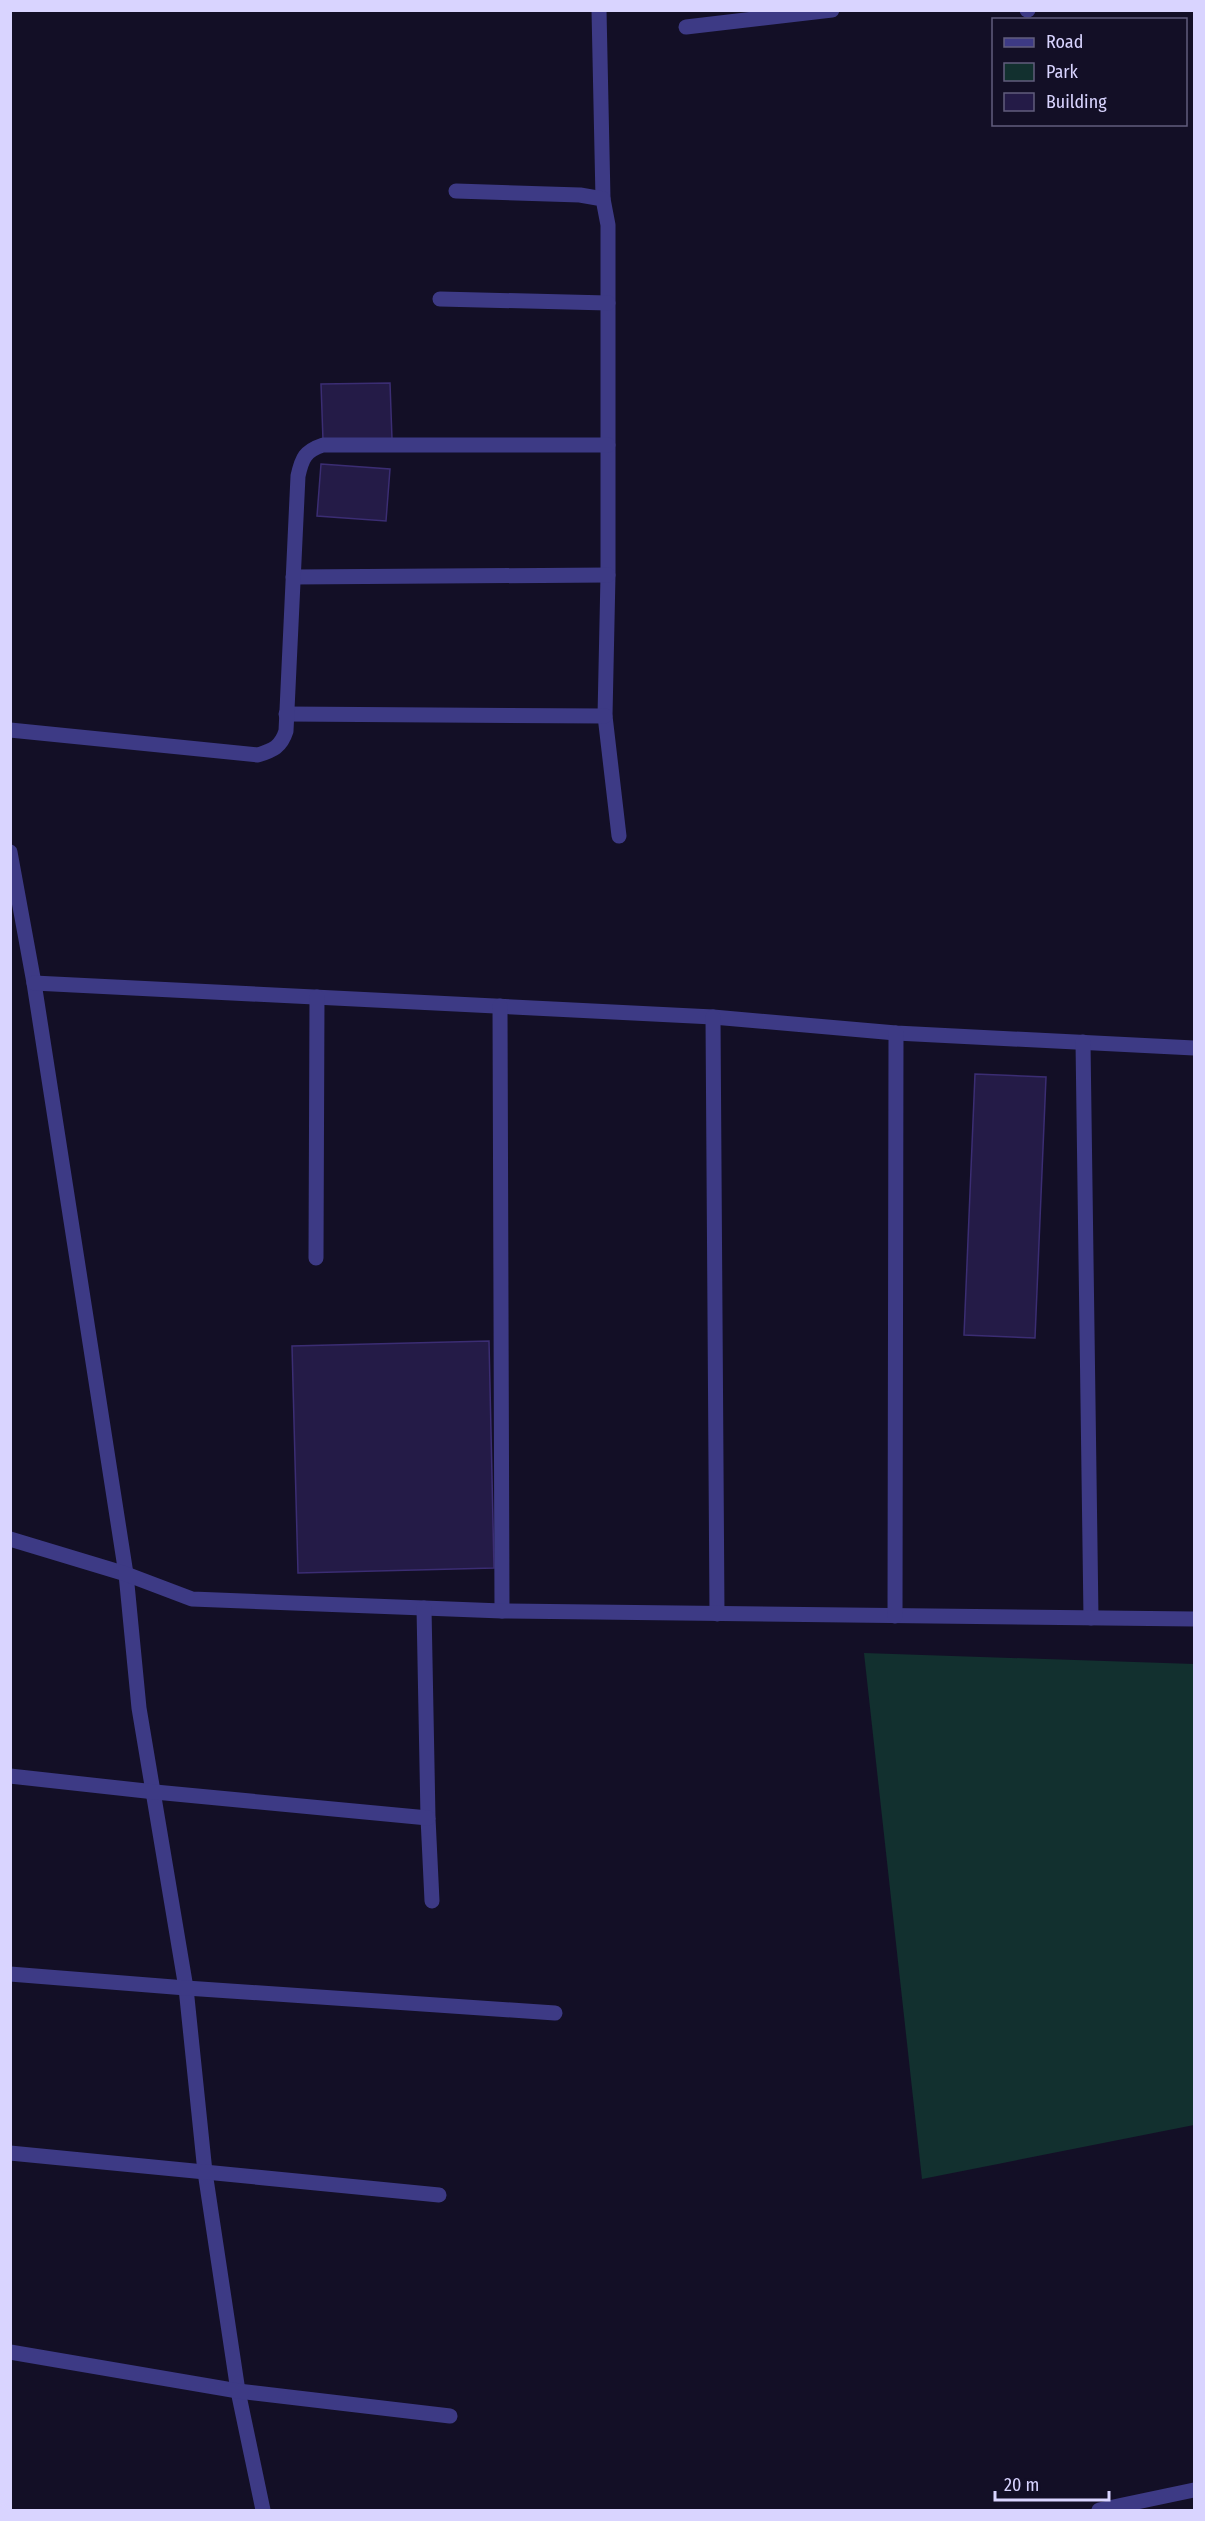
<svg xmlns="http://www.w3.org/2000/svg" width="1205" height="2521" viewBox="0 0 1205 2521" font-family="'Fira Sans Condensed',sans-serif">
<rect width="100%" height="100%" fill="#130f26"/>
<!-- green -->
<path fill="#12302f" d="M 864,1653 L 1194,1664 L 1194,2125 L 922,2179 Z"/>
<!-- building -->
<g fill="#241b47" stroke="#3b2d73" stroke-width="1.5">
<path d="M 390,383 L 392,439 L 323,440 L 321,384 Z"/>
<path d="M 321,464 L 390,469 L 386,521 L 317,516 Z"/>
<path d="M 975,1074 L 1046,1077 L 1035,1338 L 964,1335 Z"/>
<path d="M 489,1341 L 494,1568 L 298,1573 L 292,1346 Z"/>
</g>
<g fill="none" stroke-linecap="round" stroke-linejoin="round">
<!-- minor -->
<g stroke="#3d3a85" stroke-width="15">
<path d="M 599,10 L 603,199"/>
<path d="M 1027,10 L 1028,10"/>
<path d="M 686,27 L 832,10"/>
<path d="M 456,191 L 580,195 L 603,199 L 608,225 L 608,575 L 605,716 L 619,836"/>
<path d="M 440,299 L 608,303"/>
<path d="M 293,577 L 608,575"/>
<path d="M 286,714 L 605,716"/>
<path d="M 10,730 L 258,755 C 273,750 281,747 286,731 L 298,476 C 302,458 305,451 323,445 L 608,445"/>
<path d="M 10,852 L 34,983 L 126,1574 L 139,1708 L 186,1988 L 205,2172 L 238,2391 L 263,2510"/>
<path d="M 34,983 L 713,1017 L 896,1033 L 1194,1048"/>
<path d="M 500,1006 L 502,1611"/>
<path d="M 713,1017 L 717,1614"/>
<path d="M 1083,1042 L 1091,1618"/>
<path d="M 316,1258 L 317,997"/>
<path d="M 10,1539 L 126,1574 L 192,1599 L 502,1611 L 1194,1619"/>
<path d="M 424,1608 L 428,1818 L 432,1901"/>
<path d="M 895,1616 L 896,1033"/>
<path d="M 10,1776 L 155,1792 L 428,1818"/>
<path d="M 10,1974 L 186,1988 L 555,2013"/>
<path d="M 10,2153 L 439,2195"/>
<path d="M 10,2352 L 238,2391 L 450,2416"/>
<path d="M 1099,2510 L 1194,2490"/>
</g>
</g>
<!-- border -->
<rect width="1205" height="2521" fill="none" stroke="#d9d4ff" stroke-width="24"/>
<!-- legend -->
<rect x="992" y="18" width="195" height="108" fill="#130f26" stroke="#625e7d" stroke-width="1.5"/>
<rect x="1004" y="38" width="30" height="9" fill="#3d3a85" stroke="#625e7d" stroke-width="1.5"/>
<text x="1046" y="48" font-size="18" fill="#d9d4ff">Road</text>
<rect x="1004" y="63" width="30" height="18" fill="#12302f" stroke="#625e7d" stroke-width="1.5"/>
<text x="1046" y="78" font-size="18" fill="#d9d4ff">Park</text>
<rect x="1004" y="93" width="30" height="18" fill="#241b47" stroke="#625e7d" stroke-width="1.5"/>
<text x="1046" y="108" font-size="18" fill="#d9d4ff">Building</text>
<!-- scale -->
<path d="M995 2491v9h114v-9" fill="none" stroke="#d9d4ff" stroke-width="3"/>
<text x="1004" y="2491" font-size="18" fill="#d9d4ff" stroke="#130f26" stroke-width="4.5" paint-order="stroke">20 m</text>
</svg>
